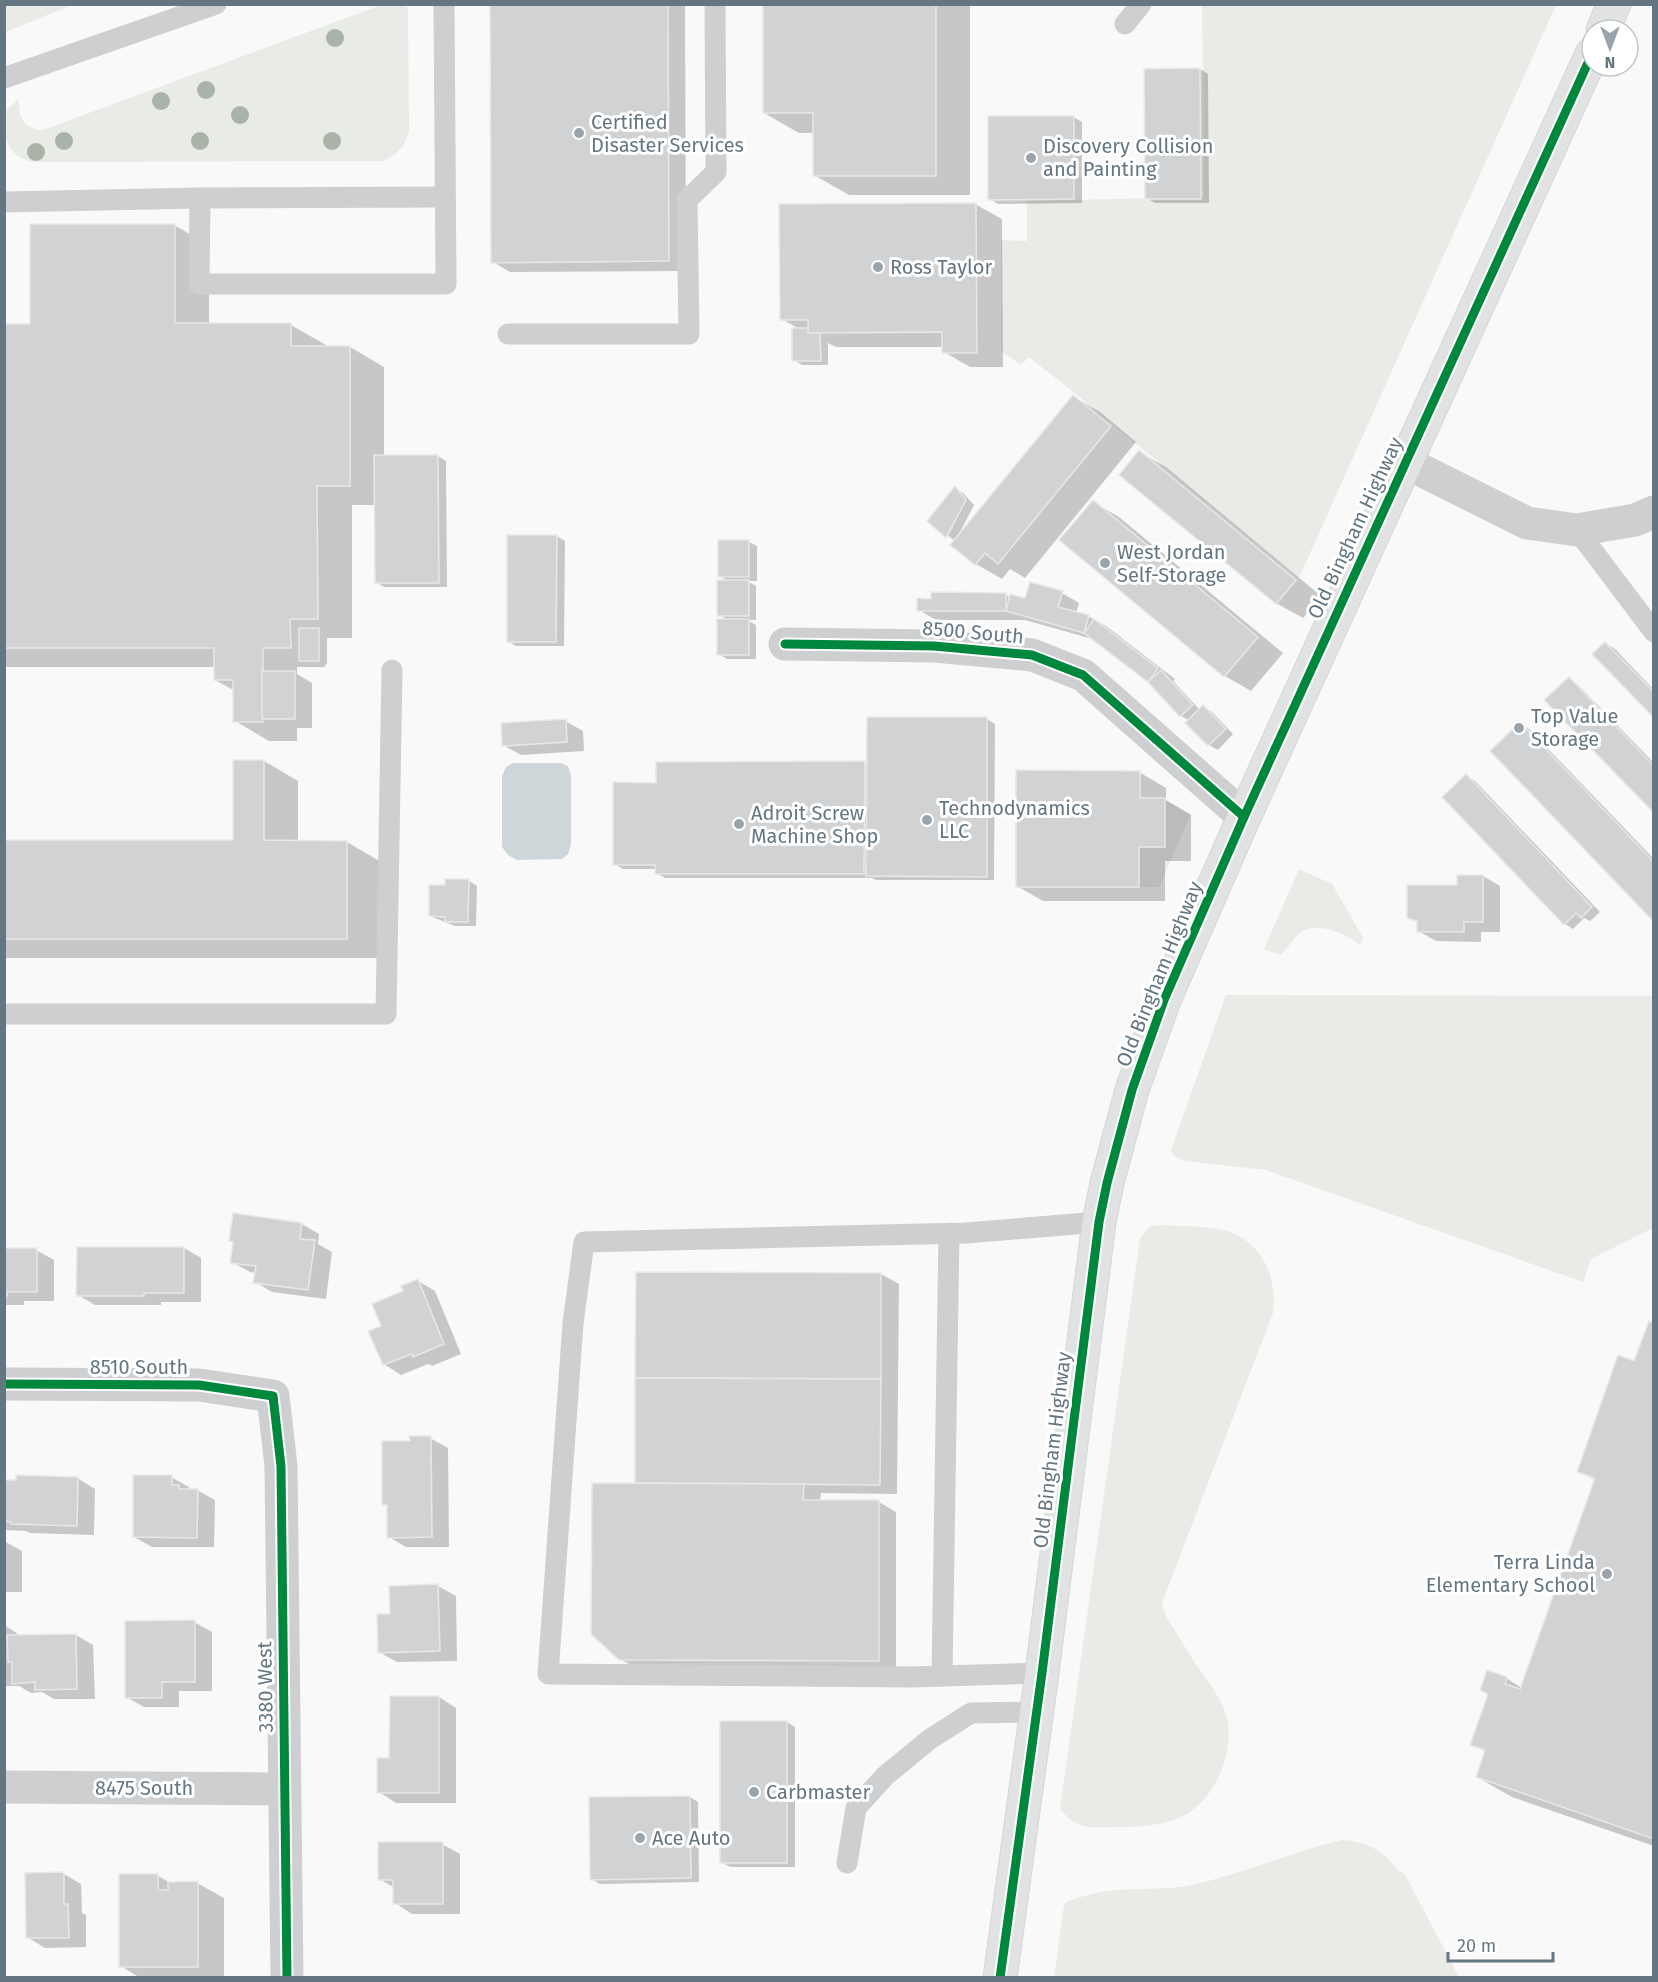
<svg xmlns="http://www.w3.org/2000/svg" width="1658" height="1982" viewBox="0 0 1658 1982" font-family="'Fira Sans',sans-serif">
<rect width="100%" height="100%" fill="#f9f9f9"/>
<!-- green -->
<g fill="#e8ebe6">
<path d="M 5,4 L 72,4 L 72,5 L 5,32 Z"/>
<path d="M 384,4 L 406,5 L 408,10 L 409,130 C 406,146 398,154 383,161 L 32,162 C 4,153 4,137 5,111 L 19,99 C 19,117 22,129 43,130 Z"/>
<path d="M 1202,5 L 1556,5 L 1299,578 L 1077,395 L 1029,357 L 1021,365 L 1001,351 L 1001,240 L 1027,241 L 1027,201 L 1204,197 Z"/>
<path d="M 1165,800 L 1191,814 L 1159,887 L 1139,887 L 1139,847 Z"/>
<path d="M 1299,869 L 1332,884 L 1363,938 L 1360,945 C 1347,934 1320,922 1303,931 C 1293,936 1289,949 1280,955 L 1264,949 Z"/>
<path d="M 1226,995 L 1653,996 L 1653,1228 L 1591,1259 L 1583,1282 L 1266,1170 L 1185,1161 C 1178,1158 1174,1157 1171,1150 Z"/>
<path d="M 1163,1225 C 1181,1226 1200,1226 1218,1229 C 1259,1236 1278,1274 1273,1313 L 1162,1603 L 1166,1616 C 1176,1632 1185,1647 1195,1663 C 1207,1681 1224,1700 1228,1722 C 1233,1761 1211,1809 1171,1821 C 1154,1826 1135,1827 1117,1827 C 1091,1827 1078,1831 1060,1809 L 1140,1238 L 1150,1226 Z"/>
<path d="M 1342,1840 C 1365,1841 1386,1851 1398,1871 L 1404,1873 L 1459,1977 L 1054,1977 L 1064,1905 L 1068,1901 C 1084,1896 1100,1891 1118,1890 C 1141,1888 1164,1890 1187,1886 C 1240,1875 1290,1852 1342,1840 Z"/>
</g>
<!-- water -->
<path fill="#ced6d9" d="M 513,763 L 560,763 L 568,766 L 571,775 L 571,844 L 568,854 L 562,859 L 517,860 L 508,855 L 502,847 L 502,776 L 506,767 Z"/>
<!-- shadow -->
<g fill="#0003">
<path d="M 491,4 L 685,4 L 686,271 L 510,272 L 493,262 Z"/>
<path d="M 765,4 L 970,4 L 970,195 L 849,195 L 814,175 L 814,133 L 799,133 L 764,113 Z"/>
<path d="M 1200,69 L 1208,74 L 1209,203 L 1155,203 L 1147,198 L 1146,70 Z"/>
<path d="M 1073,117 L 1082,122 L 1082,203 L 998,204 L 990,199 Z"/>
<path d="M 975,204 L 1002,219 L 1003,367 L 970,367 L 944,352 L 944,347 L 836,347 L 828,343 L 828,365 L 802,365 L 794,360 L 799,329 L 782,319 Z"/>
<path d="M 174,225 L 209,245 L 209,325 L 291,325 L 326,345 L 326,347 L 350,347 L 384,367 L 384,456 L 438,456 L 446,461 L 447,587 L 384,587 L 376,582 L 376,505 L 352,505 L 352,638 L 327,638 L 327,664 L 325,665 L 325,667 L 297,667 L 297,674 L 312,683 L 312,728 L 297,728 L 297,741 L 269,741 L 235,721 L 235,691 L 215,680 L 215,667 L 4,667 L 4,325 L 32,325 Z"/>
<path d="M 1074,397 L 1100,412 L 1136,442 L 1025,578 L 1010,569 L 1002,579 L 976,564 L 955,541 L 929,521 L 955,488 L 963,493 L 974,505 L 958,536 Z"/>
<path d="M 1139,452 L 1166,467 L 1321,596 L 1303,618 L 1276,603 Z"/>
<path d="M 1093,502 L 1119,517 L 1283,653 L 1251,691 L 1225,676 Z"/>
<path d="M 557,536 L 565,541 L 564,646 L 516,646 L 508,641 Z"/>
<path d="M 749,542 L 757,546 L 757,581 L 747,581 L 756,586 L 756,620 L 747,620 L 756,625 L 756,659 L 727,659 L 719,654 L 728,620 L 719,615 L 728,581 L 719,576 Z"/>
<path d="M 1062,593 L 1079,603 L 1076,613 L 1088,616 L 1106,626 L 1175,679 L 1173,681 L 1200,710 L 1203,707 L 1212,712 L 1233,734 L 1218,750 L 1209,745 L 1187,723 L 1190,721 L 1181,716 L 1149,681 L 1096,640 L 1025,620 L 936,620 L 919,610 L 1006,595 L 1011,598 L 1026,600 Z"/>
<path d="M 1606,644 L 1614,648 L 1654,690 L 1654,716 Z"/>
<path d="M 1569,679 L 1577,684 L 1654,763 L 1654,811 Z"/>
<path d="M 869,718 L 987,719 L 995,724 L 994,880 L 876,880 L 872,878 L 665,878 L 657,873 L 657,869 L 623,869 L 614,864 L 657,784 L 864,763 L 868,765 Z"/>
<path d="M 565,721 L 583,731 L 584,751 L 521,755 L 503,745 Z"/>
<path d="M 1521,724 L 1529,729 L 1654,859 L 1654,920 Z"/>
<path d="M 264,761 L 298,781 L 298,842 L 347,842 L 381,862 L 381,958 L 4,958 L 4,841 L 234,841 Z"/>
<path d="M 1139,772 L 1166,788 L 1166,800 L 1191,815 L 1191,861 L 1165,861 L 1165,901 L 1043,901 L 1017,886 Z"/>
<path d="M 1466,776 L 1475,781 L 1600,912 L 1590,921 L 1584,918 L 1573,929 L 1565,924 Z"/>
<path d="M 1483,876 L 1500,886 L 1500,932 L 1481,932 L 1481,942 L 1436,941 L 1418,931 L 1418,922 L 1409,917 L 1458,886 Z"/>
<path d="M 469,881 L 477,886 L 476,926 L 455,926 L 430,916 L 447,887 Z"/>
<path d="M 302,1224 L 319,1234 L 318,1244 L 332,1252 L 326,1299 L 272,1292 L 255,1282 L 256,1273 L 250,1272 L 232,1262 L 235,1243 Z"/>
<path d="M 184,1248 L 201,1258 L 201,1302 L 161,1302 L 161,1305 L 95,1305 L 78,1295 Z"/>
<path d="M 4,1250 L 36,1250 L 54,1260 L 54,1301 L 24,1301 L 24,1305 L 4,1305 Z"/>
<path d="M 637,1274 L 881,1274 L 899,1284 L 897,1494 L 821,1493 L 820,1502 L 879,1502 L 896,1512 L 896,1671 L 638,1669 L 620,1659 L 636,1485 Z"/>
<path d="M 418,1281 L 435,1291 L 461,1354 L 432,1366 L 428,1364 L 401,1375 L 384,1364 L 383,1326 L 405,1292 Z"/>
<path d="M 1654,1325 L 1654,1846 L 1512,1797 L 1477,1777 L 1486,1752 L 1472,1744 L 1506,1678 L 1522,1688 L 1595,1480 L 1579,1471 Z"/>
<path d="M 430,1438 L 448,1448 L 449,1547 L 406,1547 L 389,1537 L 389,1507 L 384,1504 L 412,1442 Z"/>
<path d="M 171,1477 L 189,1487 L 189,1490 L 197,1490 L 215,1500 L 214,1547 L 152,1547 L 134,1537 Z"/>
<path d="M 77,1478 L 95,1489 L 94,1535 L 30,1533 L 26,1531 L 4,1530 L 4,1481 Z"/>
<path d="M 4,1541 L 22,1551 L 22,1592 L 4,1592 Z"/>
<path d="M 438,1586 L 456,1596 L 457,1661 L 397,1662 L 379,1652 L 391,1615 L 391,1587 Z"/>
<path d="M 194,1622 L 212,1632 L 212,1691 L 179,1691 L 179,1707 L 144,1707 L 126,1697 Z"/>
<path d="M 4,1625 L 18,1634 L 18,1637 L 76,1635 L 93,1645 L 95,1699 L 54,1699 L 42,1692 L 31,1693 L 19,1686 L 4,1686 Z"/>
<path d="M 439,1697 L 456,1708 L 456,1803 L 396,1803 L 379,1792 L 391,1759 Z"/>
<path d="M 787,1722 L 795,1727 L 795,1867 L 730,1867 L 722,1862 Z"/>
<path d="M 690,1797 L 698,1802 L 699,1882 L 600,1884 L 591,1879 Z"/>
<path d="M 442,1844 L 460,1854 L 460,1914 L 412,1914 L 395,1903 L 395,1888 L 379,1879 Z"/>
<path d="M 64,1874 L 81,1884 L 82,1913 L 86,1915 L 86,1947 L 45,1948 L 27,1937 Z"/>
<path d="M 158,1876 L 171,1883 L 197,1883 L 224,1898 L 224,1978 L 140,1978 L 121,1966 Z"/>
</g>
<!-- building -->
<g fill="#d0d2d3" stroke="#e8e8e8" stroke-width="1.5">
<path d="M 490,4 L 668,4 L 669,261 L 491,263 Z"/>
<path d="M 763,4 L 936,4 L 936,176 L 813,176 L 813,113 L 763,113 Z"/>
<path d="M 1200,68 L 1201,199 L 1145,199 L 1144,69 Z"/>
<path d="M 988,116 L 1074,116 L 1074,199 L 988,200 Z"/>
<path d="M 976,203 L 977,353 L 942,353 L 942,332 L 808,333 L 808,320 L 780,320 L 779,204 Z"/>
<path d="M 30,224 L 175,224 L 175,323 L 291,323 L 291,346 L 350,346 L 350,486 L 317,486 L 318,619 L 290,619 L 291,648 L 263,648 L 263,722 L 233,722 L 233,680 L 214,680 L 214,648 L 4,648 L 4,324 L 30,324 Z"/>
<path d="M 792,328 L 808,328 L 808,333 L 820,333 L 821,361 L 792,361 Z"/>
<path d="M 1073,395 L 1111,426 L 998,564 L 985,553 L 975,565 L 950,545 Z"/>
<path d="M 1139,450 L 1296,580 L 1276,604 L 1119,475 Z"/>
<path d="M 374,455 L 438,455 L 439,583 L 375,583 Z"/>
<path d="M 955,486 L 966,500 L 946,538 L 927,521 Z"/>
<path d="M 1093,500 L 1258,637 L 1224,677 L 1059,540 Z"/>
<path d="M 507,535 L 557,535 L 556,642 L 507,642 Z"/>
<rect x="718" y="540" width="31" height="37"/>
<rect x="717" y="580" width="32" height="36"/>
<path d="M 1030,582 L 1063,591 L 1058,607 L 1089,615 L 1084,633 L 1006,611 L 1010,594 L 1025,598 Z"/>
<path d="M 931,592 L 1006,593 L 1006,611 L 917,611 L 917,598 L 931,599 Z"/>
<rect x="717" y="619" width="32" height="36"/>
<path d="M 1094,619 L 1158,668 L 1148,682 L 1084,633 Z"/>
<rect x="299" y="628" width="20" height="33"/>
<path d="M 1605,642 L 1654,692 L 1654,718 L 1592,654 Z"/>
<path d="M 1161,670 L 1193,705 L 1180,717 L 1148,682 Z"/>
<rect x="262" y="671" width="33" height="48"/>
<path d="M 1569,677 L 1654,766 L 1654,813 L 1544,700 Z"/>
<path d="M 1203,705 L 1226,729 L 1208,746 L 1185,723 Z"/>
<path d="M 867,717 L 987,717 L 987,877 L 866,876 Z"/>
<path d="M 566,719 L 567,742 L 502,746 L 501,723 Z"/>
<path d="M 1520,722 L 1654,862 L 1654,922 L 1490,751 Z"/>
<path d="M 233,760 L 264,760 L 264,840 L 347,841 L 347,939 L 4,939 L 4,840 L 233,840 Z"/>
<path d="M 865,761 L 864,874 L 655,874 L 655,865 L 613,865 L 613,782 L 656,783 L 656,762 Z"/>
<path d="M 1016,770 L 1140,771 L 1140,798 L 1165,798 L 1165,847 L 1139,847 L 1139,887 L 1016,887 Z"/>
<path d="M 1466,774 L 1592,907 L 1581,918 L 1576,913 L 1564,925 L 1442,797 Z"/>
<path d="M 1457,875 L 1483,875 L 1483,922 L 1464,922 L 1464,932 L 1417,932 L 1417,921 L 1407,918 L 1407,885 L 1457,885 Z"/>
<path d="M 445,879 L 469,879 L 468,922 L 445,922 L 445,917 L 429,916 L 429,885 L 445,885 Z"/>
<path d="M 233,1213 L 302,1223 L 300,1239 L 315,1240 L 308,1290 L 253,1283 L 256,1266 L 230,1263 L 233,1242 L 229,1241 Z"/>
<path d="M 77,1247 L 184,1247 L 184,1293 L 144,1293 L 144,1296 L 76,1296 Z"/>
<path d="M 4,1248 L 37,1248 L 37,1292 L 7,1292 L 7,1296 L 4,1296 Z"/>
<path d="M 636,1272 L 881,1273 L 881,1379 L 635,1378 Z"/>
<path d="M 418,1279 L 444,1344 L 413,1357 L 412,1354 L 383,1365 L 368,1331 L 381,1326 L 372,1304 L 403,1291 L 401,1286 Z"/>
<path d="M 1649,1321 L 1654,1323 L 1654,1839 L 1476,1777 L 1485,1750 L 1470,1745 L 1488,1694 L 1480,1690 L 1487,1670 L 1507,1677 L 1505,1684 L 1520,1689 L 1595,1478 L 1577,1472 L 1618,1355 L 1634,1361 Z"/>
<path d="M 635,1378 L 881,1379 L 880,1485 L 635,1483 Z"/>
<path d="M 409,1436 L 431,1436 L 432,1537 L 387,1538 L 387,1505 L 382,1505 L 382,1441 L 410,1441 Z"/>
<path d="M 16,1475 L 78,1477 L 77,1526 L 11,1524 L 11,1522 L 4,1521 L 4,1480 L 16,1480 Z"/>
<path d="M 133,1475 L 172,1475 L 172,1485 L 179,1485 L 179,1489 L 198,1489 L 197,1538 L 133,1537 Z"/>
<path d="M 592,1483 L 804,1484 L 803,1500 L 879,1500 L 879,1661 L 619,1660 L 591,1634 Z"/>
<path d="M 438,1584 L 440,1651 L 378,1653 L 377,1614 L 390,1614 L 389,1586 Z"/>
<path d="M 195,1620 L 195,1682 L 162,1682 L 162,1698 L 125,1698 L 125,1621 Z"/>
<path d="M 76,1634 L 77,1689 L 35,1690 L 35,1682 L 12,1684 L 12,1662 L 8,1662 L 7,1635 Z"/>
<path d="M 390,1696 L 439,1696 L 439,1793 L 377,1793 L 377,1758 L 389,1758 Z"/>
<rect x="720" y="1721" width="67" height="142"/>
<path d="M 690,1796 L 691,1878 L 590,1880 L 589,1797 Z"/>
<path d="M 378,1842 L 443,1842 L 443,1904 L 393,1904 L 393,1880 L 378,1880 Z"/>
<path d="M 64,1872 L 64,1904 L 68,1904 L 69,1938 L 26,1938 L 25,1873 Z"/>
<path d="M 119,1874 L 158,1874 L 158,1890 L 168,1890 L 168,1882 L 198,1881 L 198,1967 L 119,1967 Z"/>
</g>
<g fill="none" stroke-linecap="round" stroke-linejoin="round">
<!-- secondary casing -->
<g stroke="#d5d6d7" stroke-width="35">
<g id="secondary">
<path d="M 1603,30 L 1614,4"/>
<path d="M 1000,1978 L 1042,1673 L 1099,1222 L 1107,1183 L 1132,1090 L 1164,1000 L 1244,817 L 1592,54"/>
</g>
</g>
<!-- lane -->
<g stroke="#cecfd0" stroke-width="21">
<path d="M 1125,24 L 1141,4"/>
<path d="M 4,78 L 216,4"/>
<path d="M 200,198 L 445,197"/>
<path d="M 4,202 L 200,198 L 199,284 L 446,284 L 444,4"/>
<path d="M 508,334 L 689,334 L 687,200 L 716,172 L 715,4"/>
<path d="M 1577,530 L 1654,632"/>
<path d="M 4,1014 L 386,1014 L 392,670"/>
<path d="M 1042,1673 L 911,1677 L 548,1674 L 573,1323 L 584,1242 L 966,1233 L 1099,1222"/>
<path d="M 942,1676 L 949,1233"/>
<path d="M 847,1863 L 856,1808 L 885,1776 L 930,1739 L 971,1713 L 1036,1712"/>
</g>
<!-- street -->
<g stroke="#cecfd0" stroke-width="33">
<path d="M 1405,462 L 1527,523 L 1577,530 L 1635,520 L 1654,512"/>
<path d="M 785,644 L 934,646 L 1032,655 L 1083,675 L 1244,817"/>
<path d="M 4,1384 L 199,1385 L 273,1396 L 281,1466 L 287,1978"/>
<path d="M 4,1787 L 284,1789"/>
</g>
<!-- secondary -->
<use href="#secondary" stroke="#e1e2e2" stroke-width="33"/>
<!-- cycleway casing -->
<g stroke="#fff" stroke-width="13">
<g id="cycleway">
<path d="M 785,644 L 934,646 L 1032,655 L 1083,675 L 1244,817"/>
<path d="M 4,1384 L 199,1385 L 273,1396 L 281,1466 L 287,1978"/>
<path d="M 1000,1978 L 1042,1673 L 1099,1222 L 1107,1183 L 1132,1090 L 1164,1000 L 1244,817 L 1592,54"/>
</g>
</g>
<!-- cycleway -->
<use href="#cycleway" stroke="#00873e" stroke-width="9"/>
</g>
<!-- trees -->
<g fill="#a9b3a7">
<circle cx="335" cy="38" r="9"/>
<circle cx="206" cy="90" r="9"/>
<circle cx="161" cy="101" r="9"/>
<circle cx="240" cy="115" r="9"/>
<circle cx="64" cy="141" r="9"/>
<circle cx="200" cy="141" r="9"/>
<circle cx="332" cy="141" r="9"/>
<circle cx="36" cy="152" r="9"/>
</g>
<!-- markers -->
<g fill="#99a4ac" stroke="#fff" stroke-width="2">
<circle cx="579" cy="133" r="6"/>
<circle cx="1031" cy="158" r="6"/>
<circle cx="878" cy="267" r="6"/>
<circle cx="1105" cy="563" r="6"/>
<circle cx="1519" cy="728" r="6"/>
<circle cx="927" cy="820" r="6"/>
<circle cx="739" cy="824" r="6"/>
<circle cx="1607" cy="1574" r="6"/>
<circle cx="754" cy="1792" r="6"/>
<circle cx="640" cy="1838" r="6"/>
</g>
<g text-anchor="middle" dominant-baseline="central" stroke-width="6" stroke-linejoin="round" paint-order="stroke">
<!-- poi labels -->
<g font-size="20" fill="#657683" stroke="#fff" text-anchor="start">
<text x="591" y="122">Certified<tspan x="591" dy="23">Disaster Services</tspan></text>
<text x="1043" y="146">Discovery Collision<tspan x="1043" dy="23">and Painting</tspan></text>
<text x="890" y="267">Ross Taylor</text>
<text x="1117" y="552">West Jordan<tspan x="1117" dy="23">Self-Storage</tspan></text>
<text x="1531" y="716">Top Value<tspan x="1531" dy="23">Storage</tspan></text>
<text x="939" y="808">Technodynamics<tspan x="939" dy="23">LLC</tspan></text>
<text x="751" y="813">Adroit Screw<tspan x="751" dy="23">Machine Shop</tspan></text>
<text x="1595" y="1562" text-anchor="end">Terra Linda<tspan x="1595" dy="23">Elementary School</tspan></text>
<text x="766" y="1792">Carbmaster</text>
<text x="652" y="1838">Ace Auto</text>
</g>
<!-- street labels -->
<g font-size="20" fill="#657683" stroke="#fff">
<text transform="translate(1355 528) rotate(-65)">Old Bingham Highway</text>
<text transform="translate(973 632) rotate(5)">8500 South</text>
<text transform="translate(1159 974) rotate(-68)">Old Bingham Highway</text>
<text x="139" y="1367">8510 South</text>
<text transform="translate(1052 1450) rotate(-83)">Old Bingham Highway</text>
<text transform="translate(265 1687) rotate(-91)">3380 West</text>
<text x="144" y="1788">8475 South</text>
</g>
</g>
<!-- border -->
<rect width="1658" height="1982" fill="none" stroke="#657683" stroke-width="12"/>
<!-- north arrow -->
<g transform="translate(1610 48) rotate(180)"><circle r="28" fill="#ffffff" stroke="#c1c8cd" stroke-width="1.5"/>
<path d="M0-4.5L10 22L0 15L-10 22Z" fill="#99a4ac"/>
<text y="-9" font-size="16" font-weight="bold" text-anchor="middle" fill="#657683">N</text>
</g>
<!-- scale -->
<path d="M1448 1952v9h105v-9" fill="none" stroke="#657683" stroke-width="3"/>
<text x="1457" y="1952" font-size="18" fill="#657683" stroke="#ffffff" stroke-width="4.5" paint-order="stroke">20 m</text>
</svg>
